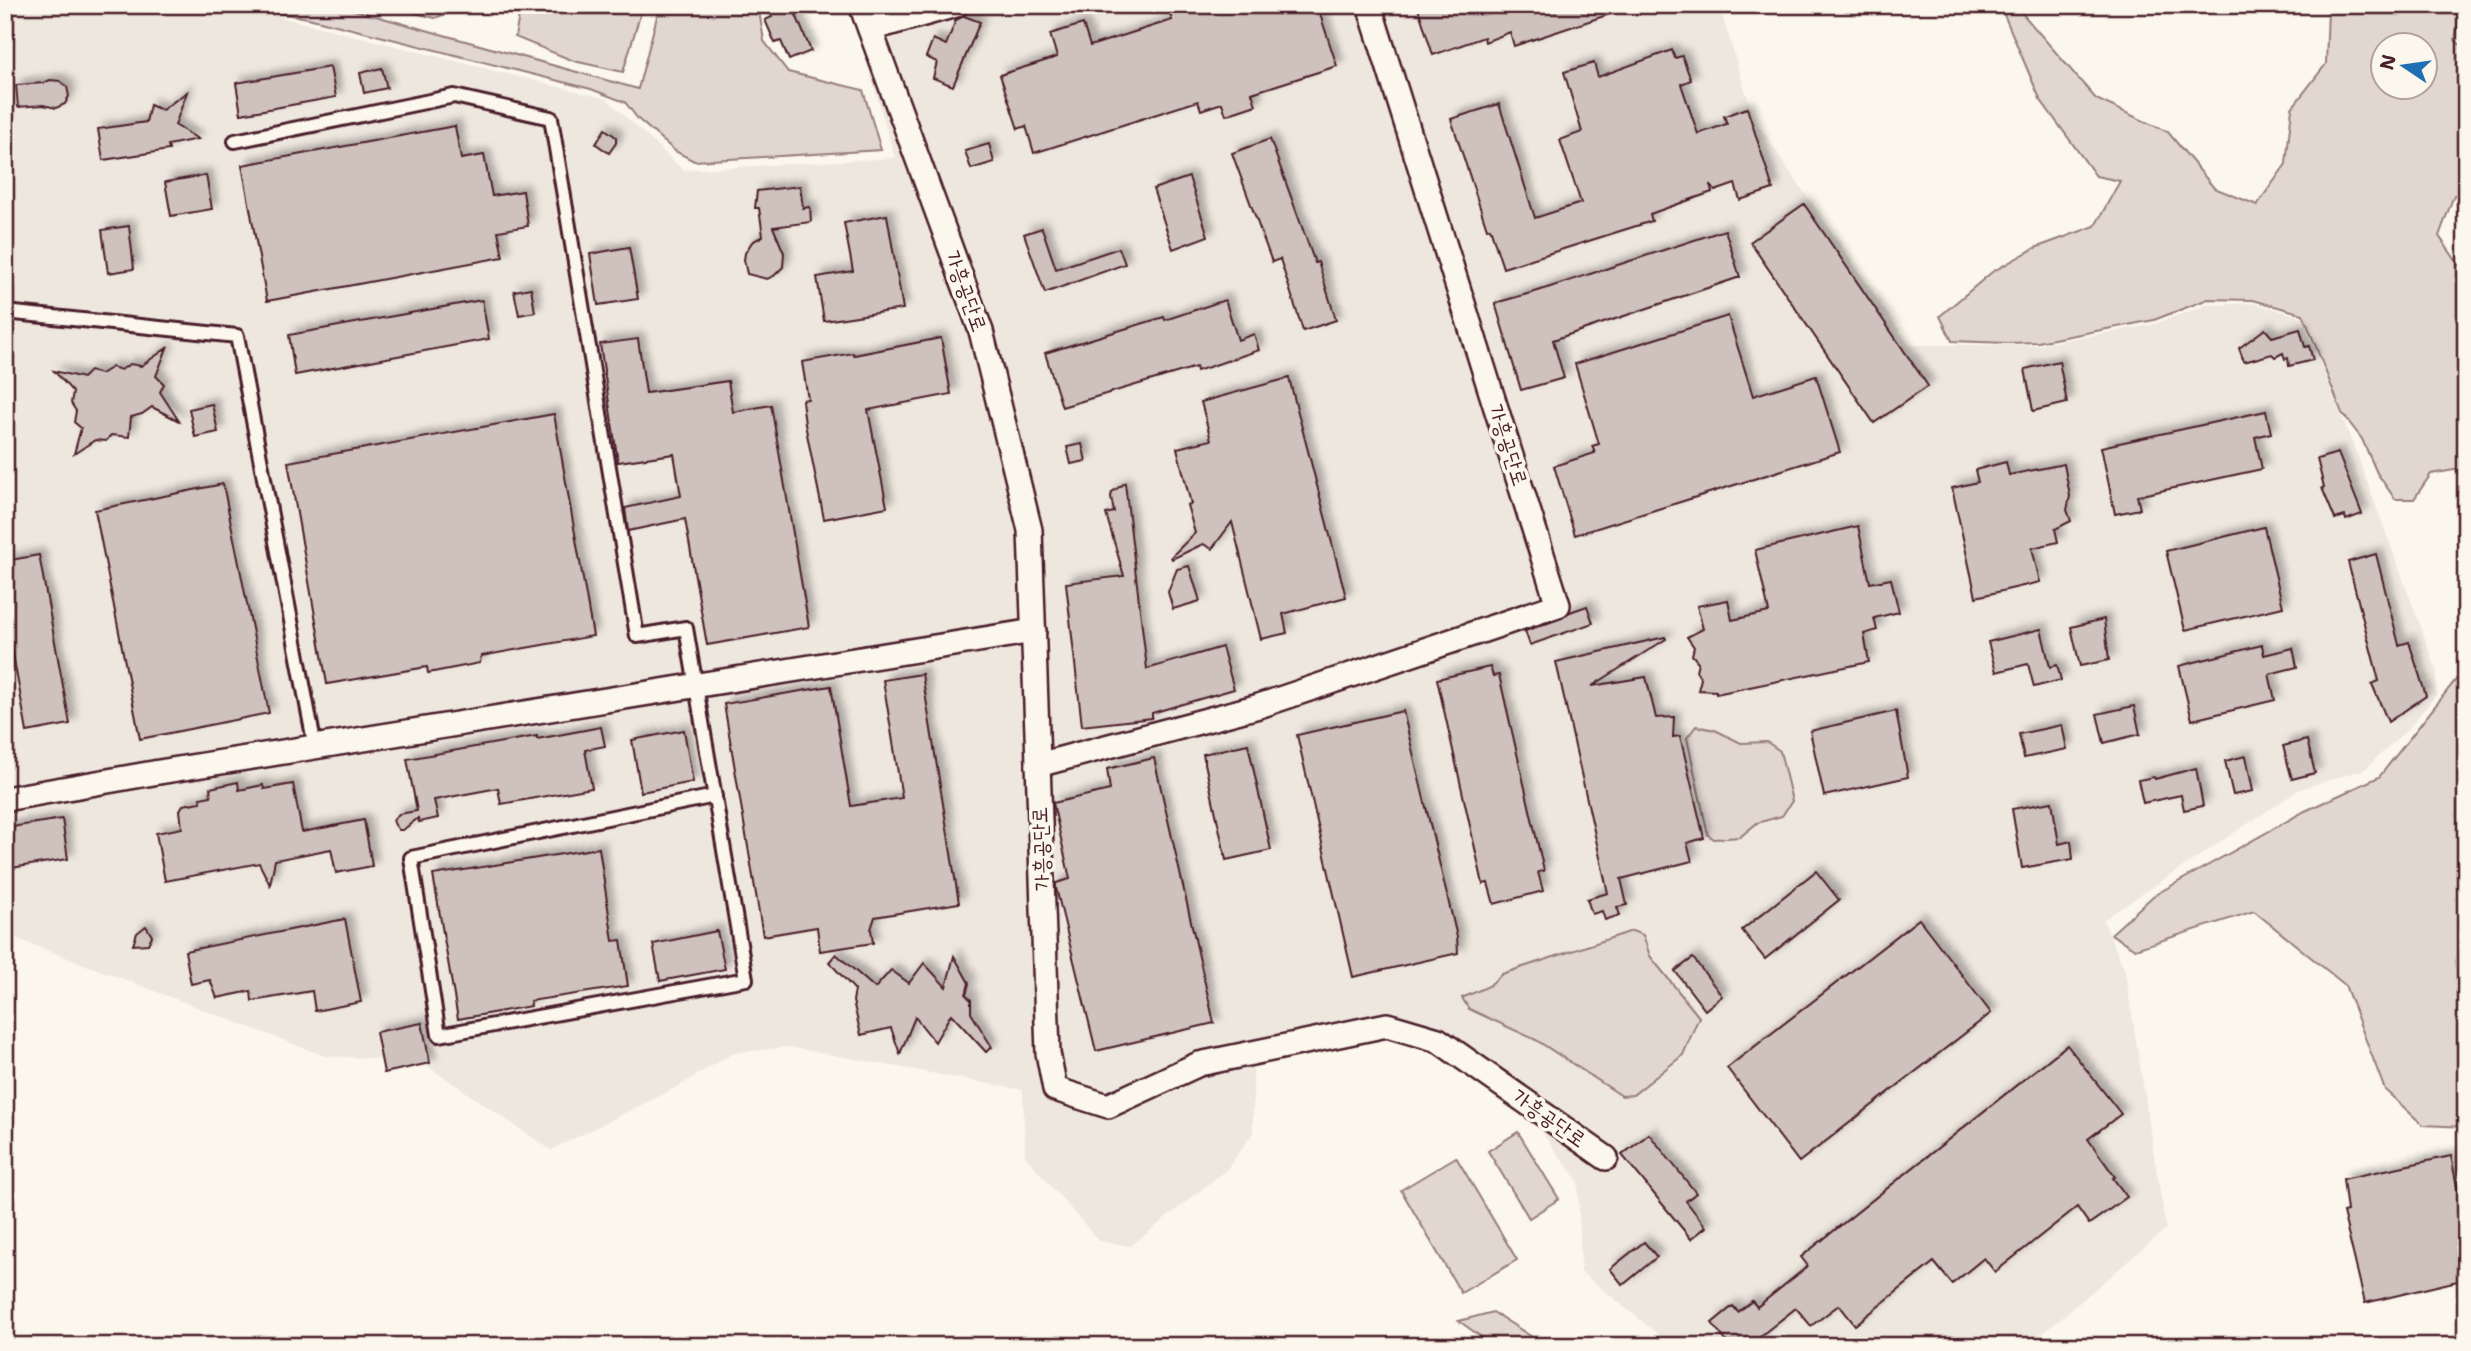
<svg xmlns="http://www.w3.org/2000/svg" width="2471" height="1351" viewBox="0 0 2471 1351" font-family="'Shantell Sans','Poor Story',sans-serif">
<defs>
<filter id="shadow"><feDropShadow dx="6" dy="-6" stdDeviation="3.5" flood-color="#0004"/></filter>
</defs>
<rect width="100%" height="100%" fill="#fbf7ec"/>
<filter id="ink" filterUnits="userSpaceOnUse"><feTurbulence type="fractalNoise" baseFrequency=".0143" numOctaves="2"/><feDisplacementMap in="SourceGraphic" scale="14" xChannelSelector="R" yChannelSelector="G"/><feConvolveMatrix kernelMatrix="1 2 1 2 8 2 1 2 1" color-interpolation-filters="sRGB"/></filter>
<g filter="url(#ink)">
<!-- built -->
<path fill="#eee7de" d="M 5,5 L 233,5 L 607,99 L 683,170 L 895,158 L 850,5 L 1719,5 L 1754,119 L 1909,345 L 2037,345 L 2151,325 L 2207,305 L 2253,303 L 2302,317 L 2361,465 L 2437,671 L 2436,695 L 2409,728 L 2365,769 L 2300,789 L 2103,920 L 2125,971 L 2166,1229 L 2028,1346 L 1673,1346 L 1581,1272 L 1578,1181 L 1536,1125 L 1437,1048 L 1387,1025 L 1253,1068 L 1253,1133 L 1227,1169 L 1131,1246 L 1099,1241 L 1025,1156 L 1023,1090 L 789,1047 L 733,1053 L 679,1086 L 551,1150 L 420,1061 L 325,1056 L 5,934 Z"/>
<!-- green -->
<g fill="#e2d7d0" stroke="#967b7e" stroke-width="2" fill-rule="evenodd">
<path d="M 231,5 L 336,5 L 638,89 L 660,5 L 758,5 L 764,41 L 788,72 L 863,90 L 881,150 L 694,161 L 675,151 L 638,119 L 625,102 L 591,89 L 308,18 Z"/>
<path d="M 382,5 L 455,5 L 454,11 L 435,18 Z"/>
<path d="M 536,5 L 643,5 L 623,72 L 574,61 L 515,37 L 520,10 Z"/>
<path d="M 2010,5 L 2015,5 L 2096,99 L 2168,132 L 2214,188 L 2257,205 L 2286,164 L 2292,108 L 2326,64 L 2328,9 L 2326,5 L 2461,5 L 2455,40 L 2466,50 L 2466,192 L 2454,195 L 2439,236 L 2466,275 L 2466,471 L 2460,469 L 2431,474 L 2414,499 L 2395,499 L 2377,473 L 2362,439 L 2342,413 L 2303,314 L 2253,300 L 2208,299 L 2154,320 L 2038,342 L 2008,343 L 1952,341 L 1940,316 L 1992,272 L 2035,248 L 2095,226 L 2120,181 L 2096,176 L 2040,99 L 2002,10 ZM 2384,46 L 2426,46 L 2426,88 L 2384,88 Z"/>
<path d="M 2466,667 L 2466,1127 L 2423,1125 L 2385,1090 L 2345,985 L 2254,911 L 2135,949 L 2111,934 L 2153,896 L 2305,811 L 2379,777 Z"/>
<path d="M 1696,726 L 1715,730 L 1741,743 L 1767,742 L 1780,751 L 1792,801 L 1782,816 L 1757,823 L 1740,837 L 1714,839 L 1708,835 L 1687,738 Z"/>
<path d="M 1632,931 L 1643,935 L 1650,956 L 1699,1017 L 1683,1055 L 1633,1095 L 1622,1096 L 1536,1040 L 1469,1009 L 1462,998 L 1489,986 L 1502,974 Z"/>
<path d="M 1518,1132 L 1559,1199 L 1529,1218 L 1488,1151 Z"/>
<path d="M 1456,1157 L 1517,1260 L 1461,1293 L 1401,1190 Z"/>
<path d="M 1493,1312 L 1546,1346 L 1494,1346 L 1459,1321 Z"/>
</g>
<!-- building -->
<g fill="#cfc2bc" stroke="#4a1f2b" stroke-width="2" filter="url(#shadow)">
<path d="M 768,5 L 792,5 L 811,51 L 789,60 L 781,41 L 775,43 L 765,20 L 772,17 Z"/>
<path d="M 1167,5 L 1317,5 L 1337,66 L 1252,93 L 1256,105 L 1226,115 L 1222,103 L 1201,110 L 1198,101 L 1034,153 L 1026,126 L 1018,129 L 1000,75 L 1057,57 L 1050,34 L 1083,24 L 1090,46 L 1172,20 Z"/>
<path d="M 1417,5 L 1628,5 L 1628,8 L 1514,46 L 1510,32 L 1485,42 L 1484,37 L 1433,55 Z"/>
<path d="M 964,16 L 980,22 L 953,86 L 933,78 L 937,62 L 926,57 L 933,39 L 946,45 L 956,20 Z"/>
<path d="M 1672,50 L 1675,58 L 1682,56 L 1691,80 L 1681,84 L 1698,134 L 1727,124 L 1724,116 L 1747,108 L 1773,189 L 1740,200 L 1735,184 L 1715,191 L 1710,184 L 1712,192 L 1650,214 L 1652,221 L 1503,268 L 1490,228 L 1487,229 L 1451,119 L 1499,104 L 1535,218 L 1581,203 L 1560,140 L 1582,132 L 1564,72 L 1594,63 L 1598,77 Z"/>
<path d="M 330,67 L 336,97 L 241,114 L 236,83 Z"/>
<path d="M 382,68 L 387,88 L 364,93 L 360,73 Z"/>
<path d="M 50,80 L 60,81 L 67,87 L 69,96 L 65,104 L 56,108 L 43,105 L 18,107 L 16,85 L 44,83 Z"/>
<path d="M 187,92 L 175,125 L 198,139 L 168,145 L 169,150 L 103,160 L 98,129 L 146,122 L 150,105 L 162,110 Z"/>
<path d="M 455,126 L 461,159 L 484,155 L 492,196 L 523,191 L 528,226 L 498,231 L 503,257 L 267,301 L 242,165 Z"/>
<path d="M 605,129 L 616,137 L 616,143 L 609,153 L 596,144 Z"/>
<path d="M 1270,139 L 1315,263 L 1318,262 L 1336,320 L 1303,331 L 1280,259 L 1272,262 L 1232,153 Z"/>
<path d="M 989,144 L 994,162 L 971,169 L 965,151 Z"/>
<path d="M 206,175 L 212,209 L 171,216 L 165,182 Z"/>
<path d="M 1189,177 L 1208,236 L 1173,249 L 1153,189 Z"/>
<path d="M 800,186 L 803,208 L 810,207 L 811,222 L 773,227 L 784,253 L 783,267 L 774,276 L 767,279 L 747,274 L 744,260 L 745,253 L 752,242 L 763,236 L 759,208 L 755,208 L 757,191 Z"/>
<path d="M 1804,204 L 1928,386 L 1874,423 L 1750,242 Z"/>
<path d="M 887,215 L 903,309 L 824,321 L 817,277 L 853,271 L 844,223 Z"/>
<path d="M 129,226 L 134,269 L 108,273 L 102,230 Z"/>
<path d="M 1042,228 L 1056,269 L 1119,248 L 1125,264 L 1045,293 L 1024,234 Z"/>
<path d="M 1725,230 L 1740,277 L 1553,340 L 1564,378 L 1521,390 L 1495,303 L 1538,291 Z"/>
<path d="M 629,247 L 638,299 L 598,305 L 590,254 Z"/>
<path d="M 531,288 L 535,312 L 519,315 L 514,291 Z"/>
<path d="M 482,300 L 489,339 L 295,375 L 289,335 Z"/>
<path d="M 1225,300 L 1238,340 L 1254,334 L 1259,350 L 1197,371 L 1196,367 L 1062,407 L 1045,353 L 1164,317 L 1165,320 Z"/>
<path d="M 1728,316 L 1753,396 L 1816,376 L 1840,452 L 1575,535 L 1554,466 L 1595,453 L 1592,446 L 1599,444 L 1575,364 Z"/>
<path d="M 2265,329 L 2272,337 L 2300,329 L 2305,347 L 2309,346 L 2313,360 L 2289,366 L 2288,358 L 2285,359 L 2283,353 L 2275,357 L 2272,354 L 2244,362 L 2239,348 Z"/>
<path d="M 941,338 L 951,394 L 868,410 L 887,507 L 824,519 L 805,424 L 802,400 L 808,399 L 802,362 L 853,353 L 854,355 Z"/>
<path d="M 638,339 L 646,393 L 728,381 L 733,412 L 771,405 L 809,627 L 707,645 L 685,519 L 628,531 L 625,508 L 681,496 L 674,454 L 618,462 L 600,344 Z"/>
<path d="M 167,348 L 156,376 L 164,384 L 160,392 L 179,421 L 152,407 L 142,414 L 131,417 L 129,437 L 111,435 L 106,441 L 95,440 L 74,454 L 81,428 L 74,422 L 76,411 L 71,403 L 73,392 L 54,371 L 83,378 L 90,371 L 101,374 L 112,367 L 121,370 L 130,364 L 141,366 Z"/>
<path d="M 2059,361 L 2067,403 L 2033,411 L 2025,369 Z"/>
<path d="M 1289,378 L 1346,597 L 1283,614 L 1287,633 L 1261,639 L 1232,522 L 1212,549 L 1203,544 L 1172,559 L 1171,557 L 1195,533 L 1187,505 L 1191,504 L 1177,448 L 1211,440 L 1201,402 Z"/>
<path d="M 212,404 L 218,432 L 195,437 L 189,409 Z"/>
<path d="M 2266,411 L 2271,433 L 2255,437 L 2262,469 L 2137,496 L 2140,509 L 2115,514 L 2101,447 Z"/>
<path d="M 554,414 L 593,636 L 481,656 L 480,663 L 428,673 L 427,667 L 327,684 L 288,462 Z"/>
<path d="M 1082,444 L 1086,461 L 1071,464 L 1067,447 Z"/>
<path d="M 2338,453 L 2362,514 L 2346,520 L 2345,516 L 2335,519 L 2322,488 L 2324,487 L 2317,459 Z"/>
<path d="M 2006,462 L 2009,475 L 2064,464 L 2070,496 L 2067,510 L 2071,521 L 2055,529 L 2058,542 L 2032,548 L 2040,582 L 1976,597 L 1952,488 L 1978,482 L 1975,470 Z"/>
<path d="M 1125,483 L 1147,669 L 1222,647 L 1234,689 L 1152,713 L 1152,718 L 1082,726 L 1066,583 L 1124,576 L 1106,514 L 1114,512 L 1111,497 L 1112,492 Z"/>
<path d="M 223,484 L 269,713 L 140,739 L 95,510 Z"/>
<path d="M 1858,526 L 1870,583 L 1891,579 L 1899,612 L 1874,618 L 1877,630 L 1864,634 L 1869,662 L 1716,694 L 1716,691 L 1698,690 L 1701,679 L 1696,671 L 1698,662 L 1692,655 L 1694,647 L 1687,637 L 1703,629 L 1697,606 L 1728,600 L 1732,620 L 1769,612 L 1755,550 Z"/>
<path d="M 2264,527 L 2283,607 L 2185,630 L 2166,551 Z"/>
<path d="M 2376,554 L 2399,645 L 2409,642 L 2426,696 L 2388,722 L 2372,684 L 2379,681 L 2348,562 Z"/>
<path d="M 39,555 L 70,724 L 27,732 L 5,610 L 5,561 Z"/>
<path d="M 1189,566 L 1200,601 L 1173,609 L 1168,592 L 1177,569 Z"/>
<path d="M 1587,606 L 1593,623 L 1530,645 L 1525,631 L 1562,618 L 1570,612 Z"/>
<path d="M 2104,619 L 2109,660 L 2080,666 L 2071,627 Z"/>
<path d="M 2041,629 L 2050,667 L 2057,665 L 2061,680 L 2034,687 L 2028,664 L 1996,672 L 1988,642 Z"/>
<path d="M 1665,637 L 1666,639 L 1592,686 L 1646,677 L 1656,718 L 1674,717 L 1673,737 L 1680,736 L 1704,838 L 1687,843 L 1692,861 L 1621,879 L 1627,905 L 1617,907 L 1620,915 L 1605,920 L 1602,911 L 1592,914 L 1587,899 L 1608,893 L 1556,662 Z"/>
<path d="M 2262,645 L 2264,655 L 2293,648 L 2297,667 L 2269,674 L 2275,700 L 2192,720 L 2179,666 Z"/>
<path d="M 1490,667 L 1493,676 L 1499,675 L 1544,871 L 1538,872 L 1543,891 L 1494,904 L 1488,883 L 1483,884 L 1437,679 Z"/>
<path d="M 922,674 L 959,903 L 875,917 L 871,929 L 873,943 L 820,951 L 817,927 L 763,936 L 724,704 L 831,686 L 851,806 L 902,798 L 883,680 Z"/>
<path d="M 2134,706 L 2140,734 L 2104,743 L 2097,714 Z"/>
<path d="M 1403,711 L 1457,937 L 1458,953 L 1353,977 L 1297,735 Z"/>
<path d="M 1896,711 L 1908,777 L 1824,796 L 1810,731 Z"/>
<path d="M 2062,725 L 2067,749 L 2024,758 L 2019,734 Z"/>
<path d="M 601,727 L 605,746 L 585,750 L 592,788 L 501,804 L 498,788 L 434,800 L 438,818 L 419,822 L 418,818 L 403,830 L 399,830 L 395,825 L 393,820 L 399,814 L 417,811 L 407,759 L 537,736 L 537,739 Z"/>
<path d="M 684,730 L 693,782 L 641,792 L 632,740 Z"/>
<path d="M 2307,740 L 2315,773 L 2292,779 L 2283,746 Z"/>
<path d="M 1248,744 L 1271,850 L 1226,860 L 1203,754 Z"/>
<path d="M 2246,756 L 2253,791 L 2233,795 L 2225,761 Z"/>
<path d="M 1154,758 L 1214,1023 L 1096,1051 L 1056,888 L 1056,883 L 1070,879 L 1053,803 L 1110,790 L 1107,769 Z"/>
<path d="M 2196,768 L 2203,806 L 2184,810 L 2181,795 L 2143,803 L 2138,780 L 2154,777 L 2155,779 Z"/>
<path d="M 238,782 L 239,790 L 263,785 L 264,789 L 293,784 L 302,832 L 364,820 L 372,866 L 336,873 L 331,849 L 275,860 L 270,885 L 259,863 L 165,881 L 156,833 L 182,828 L 180,810 L 183,805 L 201,802 L 200,798 L 211,796 L 210,788 Z"/>
<path d="M 2052,802 L 2059,844 L 2071,841 L 2073,859 L 2022,868 L 2012,809 Z"/>
<path d="M 62,819 L 68,859 L 5,869 L 5,828 Z"/>
<path d="M 599,848 L 613,941 L 621,940 L 628,986 L 530,1001 L 531,1006 L 458,1019 L 433,875 Z"/>
<path d="M 1816,871 L 1839,900 L 1765,959 L 1742,930 Z"/>
<path d="M 345,919 L 361,1002 L 315,1011 L 312,991 L 252,1001 L 251,991 L 217,998 L 210,980 L 191,984 L 185,951 Z"/>
<path d="M 1919,919 L 1991,1013 L 1799,1162 L 1727,1068 Z"/>
<path d="M 146,926 L 152,936 L 148,944 L 133,945 L 137,933 Z"/>
<path d="M 717,931 L 725,969 L 660,981 L 653,944 Z"/>
<path d="M 836,954 L 875,988 L 891,970 L 909,983 L 924,963 L 946,987 L 954,956 L 969,983 L 966,995 L 971,1000 L 971,1013 L 992,1047 L 986,1052 L 951,1014 L 935,1042 L 915,1017 L 900,1054 L 891,1028 L 861,1035 L 853,1001 L 855,990 L 829,962 Z"/>
<path d="M 1693,958 L 1722,996 L 1705,1010 L 1675,971 Z"/>
<path d="M 422,1023 L 430,1063 L 384,1073 L 376,1032 Z"/>
<path d="M 2067,1045 L 2121,1114 L 2088,1139 L 2115,1177 L 2113,1178 L 2127,1197 L 2089,1224 L 2077,1207 L 1995,1272 L 1984,1258 L 1952,1284 L 1934,1262 L 1855,1325 L 1839,1305 L 1811,1326 L 1796,1308 L 1748,1346 L 1730,1346 L 1712,1323 L 1733,1306 L 1738,1312 L 1752,1301 L 1757,1307 L 1808,1266 L 1801,1257 Z"/>
<path d="M 1649,1134 L 1696,1193 L 1686,1201 L 1706,1227 L 1691,1239 L 1622,1155 Z"/>
<path d="M 2451,1156 L 2458,1192 L 2462,1191 L 2466,1209 L 2466,1279 L 2365,1303 L 2343,1212 L 2347,1211 L 2343,1179 Z"/>
<path d="M 1644,1242 L 1657,1257 L 1623,1285 L 1610,1269 Z"/>
</g>
<g fill="none" stroke-linecap="round" stroke-linejoin="round">
<!-- lane casing -->
<g stroke="#4a1f2b" stroke-width="18">
<g id="lane">
<path d="M 235,141 L 454,96 L 551,118 L 637,636 L 686,628 L 746,979 L 439,1035 L 411,858 L 715,796"/>
<path d="M 5,312 L 237,336 L 315,747"/>
</g>
</g>
<!-- street casing -->
<g stroke="#4a1f2b" stroke-width="28">
<g id="street">
<path d="M 861,5 L 981,331 L 1030,530 L 1048,1053 L 1055,1089 L 1108,1106 L 1199,1064 L 1387,1025 L 1438,1040 L 1606,1158"/>
<path d="M 870,29 L 956,5"/>
<path d="M 1038,765 L 1259,706 L 1558,605 L 1369,5"/>
<path d="M 5,799 L 159,772 L 1034,631"/>
</g>
</g>
<!-- lane -->
<use href="#lane" stroke="#fbf7ec" stroke-width="12"/>
<!-- street -->
<use href="#street" stroke="#fbf7ec" stroke-width="23"/>
</g>
</g>
<g text-anchor="middle" dominant-baseline="central" stroke-width="7" stroke-linejoin="round" paint-order="stroke">
<!-- street labels -->
<g font-size="21" fill="#4a1f2b" stroke="#fbf7ec">
<text transform="translate(966 291) rotate(70)">가흥공단로</text>
<text transform="translate(1508 445) rotate(72)">가흥공단로</text>
<text transform="translate(1041 849) rotate(-92)">가흥공단로</text>
<text transform="translate(1549 1118) rotate(35)">가흥공단로</text>
</g>
</g>
<!-- margin -->
<rect width="2471" height="1351" fill="none" stroke="#fbf7ec" stroke-width="28"/>
<rect x="14" y="14" width="2443" height="1323" fill="none" stroke="#4a1f2b" stroke-width="2.5" filter="url(#ink)"/>
<!-- north arrow -->
<g transform="translate(2404 66) rotate(283)"><circle r="33" fill="#fbf7ec" stroke="#b4a19f" stroke-width="2"/>
<path d="M0-5L12 26L0 18L-12 26Z" fill="#1f6fb2"/>
<text y="-10" font-size="19" font-weight="bold" text-anchor="middle" fill="#4a1f2b">N</text>
</g>
</svg>
